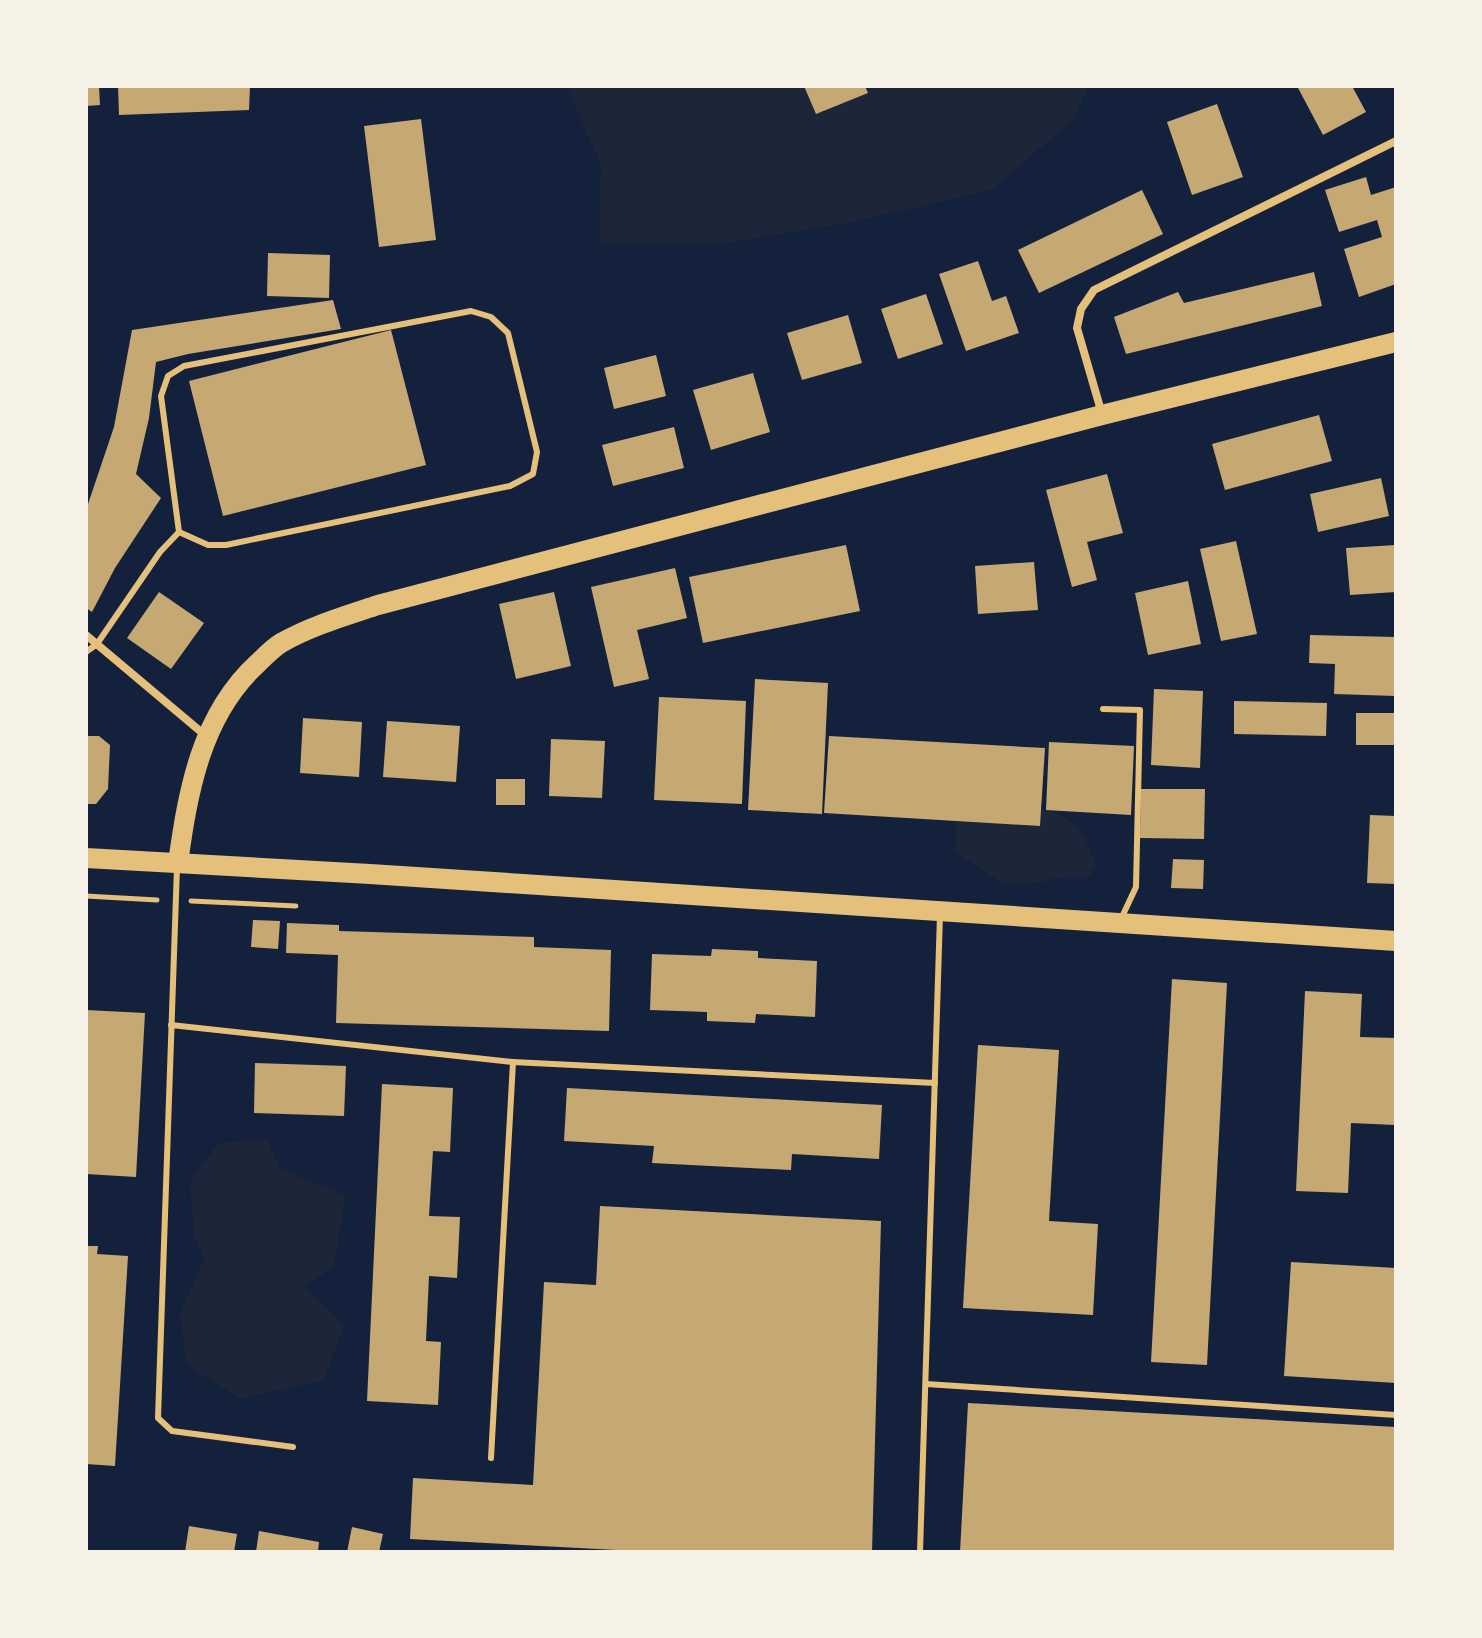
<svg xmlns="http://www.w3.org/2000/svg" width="1482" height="1638" viewBox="0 0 1482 1638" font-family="Lato,sans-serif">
<rect width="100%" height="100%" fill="#14213d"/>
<!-- green -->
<g fill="#1d2539">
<path d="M 566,86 L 1088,86 L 1074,119 L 993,189 L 858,221 L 728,243 L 599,243 L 601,164 Z"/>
<path d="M 1019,803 C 1067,815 1078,815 1096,864 L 1089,877 L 1060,877 L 1036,883 L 1003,884 L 955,852 L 957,812 Z"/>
<path d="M 267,1139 L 279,1168 L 346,1196 L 334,1267 L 304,1287 L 344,1325 L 324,1380 L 240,1399 L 186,1364 L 180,1313 L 204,1259 L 194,1234 L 190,1182 L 218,1143 Z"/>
</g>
<!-- building -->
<g fill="#c6a872">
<path d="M 86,86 L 99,86 L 100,105 L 86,106 Z"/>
<path d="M 118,86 L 250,86 L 249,110 L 119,115 Z"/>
<path d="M 804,86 L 865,86 L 868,93 L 816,114 Z"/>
<path d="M 1297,86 L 1352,86 L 1366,112 L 1323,135 Z"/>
<path d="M 1217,104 L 1243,177 L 1192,195 L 1167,122 Z"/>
<path d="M 421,119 L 436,240 L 379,247 L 364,126 Z"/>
<path d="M 1366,177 L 1371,195 L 1396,187 L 1396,284 L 1359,297 L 1344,249 L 1382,237 L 1377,220 L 1339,232 L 1325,190 Z"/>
<path d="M 1142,190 L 1163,234 L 1039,293 L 1018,250 Z"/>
<path d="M 268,253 L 330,255 L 329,298 L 267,296 Z"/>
<path d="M 978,261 L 992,301 L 1006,296 L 1019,333 L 966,351 L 939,274 Z"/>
<path d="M 1314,272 L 1322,306 L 1126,354 L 1114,317 L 1178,292 L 1184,303 Z"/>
<path d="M 926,294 L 943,344 L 898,359 L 881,309 Z"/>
<path d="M 333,300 L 341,329 L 188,354 L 156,362 L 149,418 L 136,474 L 161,498 L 115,568 L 92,612 L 86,608 L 86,510 L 114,427 L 132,330 Z"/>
<path d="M 848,315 L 862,363 L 802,380 L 787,333 Z"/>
<path d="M 391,330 L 426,465 L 223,516 L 189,381 Z"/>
<path d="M 656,355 L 666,396 L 614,409 L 604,368 Z"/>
<path d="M 753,373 L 770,432 L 711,450 L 693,390 Z"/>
<path d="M 1319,415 L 1332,461 L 1225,490 L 1212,444 Z"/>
<path d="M 674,427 L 684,468 L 613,486 L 602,445 Z"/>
<path d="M 1107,474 L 1123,533 L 1087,542 L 1097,580 L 1072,587 L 1046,490 Z"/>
<path d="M 1381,478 L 1389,516 L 1318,532 L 1310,494 Z"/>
<path d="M 1236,541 L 1257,634 L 1221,641 L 1200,549 Z"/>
<path d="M 846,545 L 860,611 L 703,643 L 689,577 Z"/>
<path d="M 1396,545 L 1396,592 L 1350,595 L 1346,548 Z"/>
<path d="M 1034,562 L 1038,610 L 978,614 L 975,566 Z"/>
<path d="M 675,568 L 687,618 L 637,630 L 649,679 L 614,687 L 591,587 Z"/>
<path d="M 1188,581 L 1201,644 L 1148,655 L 1135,593 Z"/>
<path d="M 159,592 L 204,623 L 171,669 L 127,638 Z"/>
<path d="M 554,592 L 571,666 L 516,679 L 499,604 Z"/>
<path d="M 1310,635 L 1396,637 L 1396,696 L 1334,694 L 1335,664 L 1309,663 Z"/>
<path d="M 755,679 L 828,683 L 822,814 L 748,810 Z"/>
<path d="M 1154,689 L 1203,691 L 1200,768 L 1151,765 Z"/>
<path d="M 659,697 L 746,701 L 742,804 L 654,800 Z"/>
<path d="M 1234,701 L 1327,703 L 1326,736 L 1234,734 Z"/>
<rect x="1356" y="713" width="40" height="32"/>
<path d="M 303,718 L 362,722 L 359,777 L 300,773 Z"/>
<path d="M 387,721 L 460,726 L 456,782 L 383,777 Z"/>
<path d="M 86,736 L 99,736 L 110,745 L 108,789 L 96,804 L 86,804 Z"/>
<path d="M 829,736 L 1045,748 L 1040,826 L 824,813 Z"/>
<path d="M 551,739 L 605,741 L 602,798 L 549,796 Z"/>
<path d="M 1049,742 L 1134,746 L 1131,815 L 1046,810 Z"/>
<rect x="496" y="779" width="29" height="26"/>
<path d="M 1141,789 L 1205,789 L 1204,839 L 1140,838 Z"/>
<path d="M 1370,815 L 1396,816 L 1396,884 L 1367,883 Z"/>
<path d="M 1173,859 L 1204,860 L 1203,889 L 1171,888 Z"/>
<path d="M 253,920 L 280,921 L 278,949 L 251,947 Z"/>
<path d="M 287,923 L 339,925 L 339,931 L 534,937 L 534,947 L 611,950 L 609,1031 L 336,1023 L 338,955 L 286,953 Z"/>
<path d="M 712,949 L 758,951 L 758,958 L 817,961 L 815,1017 L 756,1014 L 755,1023 L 707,1021 L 707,1012 L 650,1010 L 652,954 L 711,956 Z"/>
<path d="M 1172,979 L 1227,983 L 1207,1365 L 1151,1362 Z"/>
<path d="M 1305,991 L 1362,994 L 1360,1037 L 1396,1038 L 1395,1125 L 1351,1123 L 1348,1193 L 1296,1191 Z"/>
<path d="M 86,1010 L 145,1013 L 136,1177 L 86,1174 Z"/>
<path d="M 978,1045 L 1059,1050 L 1049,1221 L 1098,1224 L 1093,1315 L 963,1308 Z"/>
<path d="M 255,1063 L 346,1066 L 344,1116 L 254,1113 Z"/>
<path d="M 382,1084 L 453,1088 L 450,1152 L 433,1151 L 429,1216 L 460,1217 L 457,1278 L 429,1276 L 426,1341 L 441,1342 L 438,1405 L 367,1401 Z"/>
<path d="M 567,1088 L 882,1105 L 879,1159 L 792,1154 L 791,1170 L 652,1163 L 654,1146 L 564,1141 Z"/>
<path d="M 600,1206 L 881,1221 L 872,1552 L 654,1552 L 410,1539 L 413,1478 L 533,1485 L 544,1282 L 596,1285 Z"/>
<path d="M 86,1246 L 98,1246 L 97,1254 L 128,1256 L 115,1466 L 86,1464 Z"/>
<path d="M 1291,1262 L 1396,1268 L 1396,1383 L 1284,1376 Z"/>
<path d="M 968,1403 L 1396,1427 L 1396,1552 L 960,1552 Z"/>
<path d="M 189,1526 L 237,1534 L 234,1552 L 185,1552 Z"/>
<path d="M 352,1527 L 383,1534 L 379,1552 L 347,1552 Z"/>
<path d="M 259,1531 L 319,1542 L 318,1552 L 256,1552 Z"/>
</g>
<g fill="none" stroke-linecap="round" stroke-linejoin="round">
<!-- path -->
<g stroke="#e5c07b" stroke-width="5">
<path d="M 86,896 L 157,900"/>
<path d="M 191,901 L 296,906"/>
</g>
<!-- service -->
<g stroke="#e5c07b" stroke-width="6">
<path d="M 86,652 L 97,644 L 160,552 L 179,532 L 161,396 L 168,376 L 184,366 L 471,311 L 491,317 L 508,333 L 537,452 L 533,474 L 510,486 L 226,545 L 208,545 L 179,532"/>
<path d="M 1103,709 L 1140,710 L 1136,887 L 1121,919"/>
<path d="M 177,867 L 158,1418 L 172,1431 L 293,1447"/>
<path d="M 171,1025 L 513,1062"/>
<path d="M 926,1384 L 1396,1415"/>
<path d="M 491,1458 L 513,1062 L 935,1083"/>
<path d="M 920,1552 L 940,915"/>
</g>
<!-- minor -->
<g stroke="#e5c07b" stroke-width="8">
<path d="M 1102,414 L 1077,328 L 1081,309 L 1094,290 L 1396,141"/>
<path d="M 86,635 L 206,736"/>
</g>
<!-- primary -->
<g stroke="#e5c07b" stroke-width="20">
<path d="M 86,858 L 370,874 L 1396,941"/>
<path d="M 178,863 C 188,791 201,715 258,663 C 265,656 273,648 281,643 C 311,626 345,616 378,605 L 1102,415 L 1396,342"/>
</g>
</g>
<!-- border -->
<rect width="1482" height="1638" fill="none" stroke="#f6f1e7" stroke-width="176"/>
</svg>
